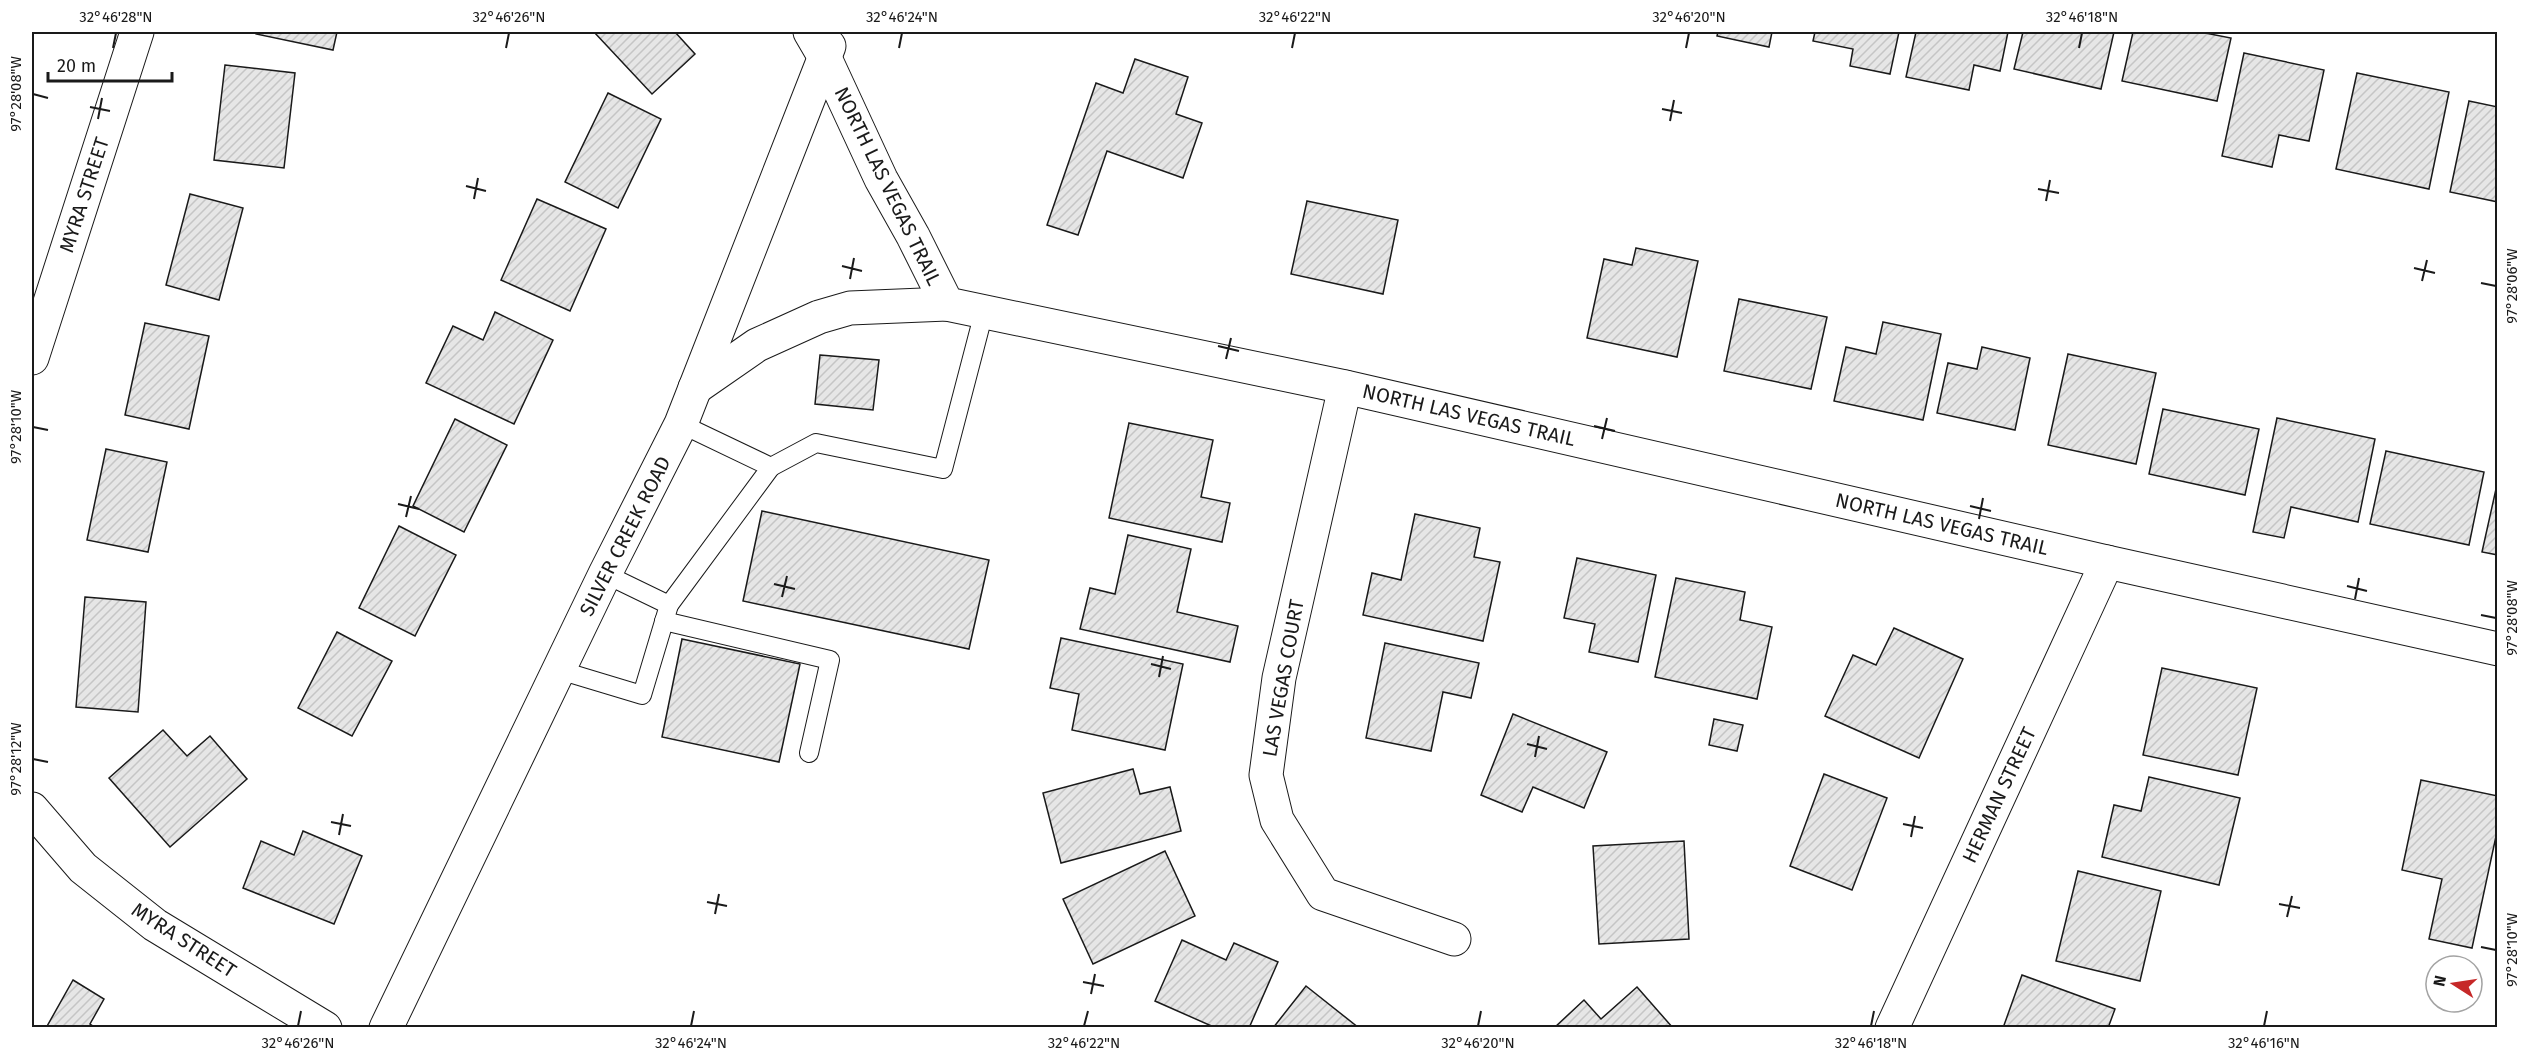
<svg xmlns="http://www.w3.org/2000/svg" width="2529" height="1059" viewBox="0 0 2529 1059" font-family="'Fira Sans',sans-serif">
<defs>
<pattern id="building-hatch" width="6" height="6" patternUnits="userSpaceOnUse" patternTransform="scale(1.5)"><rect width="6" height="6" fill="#e6e6e6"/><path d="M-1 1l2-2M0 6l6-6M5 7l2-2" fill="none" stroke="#c5c5c5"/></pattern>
</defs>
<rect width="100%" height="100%" fill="#fff"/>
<!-- building -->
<g fill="url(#building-hatch)" stroke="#1a1a1a" stroke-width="1.5">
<path d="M 256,32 L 337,32 L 333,50 L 256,34 Z"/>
<path d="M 594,32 L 675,32 L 695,54 L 652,94 Z"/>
<path d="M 1718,32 L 1772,32 L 1769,47 L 1717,36 Z"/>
<path d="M 1815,32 L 1899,32 L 1890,74 L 1850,66 L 1853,49 L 1813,41 Z"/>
<path d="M 1916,32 L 2008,32 L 2000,71 L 1974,65 L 1969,90 L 1906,77 Z"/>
<path d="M 2023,32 L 2114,32 L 2101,89 L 2014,69 Z"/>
<path d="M 2133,32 L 2200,32 L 2231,38 L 2217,101 L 2122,81 Z"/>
<path d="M 2244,53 L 2324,70 L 2309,141 L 2279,135 L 2272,167 L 2222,156 Z"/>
<path d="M 1135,59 L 1188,77 L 1176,114 L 1202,123 L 1183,178 L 1107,151 L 1078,235 L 1047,225 L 1096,83 L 1123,93 Z"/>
<path d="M 225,65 L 295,73 L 284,168 L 214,160 Z"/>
<path d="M 2357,73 L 2449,92 L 2429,189 L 2336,169 Z"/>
<path d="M 608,93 L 661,119 L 618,208 L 565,182 Z"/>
<path d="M 2469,101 L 2498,107 L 2498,202 L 2450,192 Z"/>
<path d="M 190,194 L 243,208 L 219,300 L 166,285 Z"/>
<path d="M 537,199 L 606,229 L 570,311 L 501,280 Z"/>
<path d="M 1307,201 L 1398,220 L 1383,294 L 1291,274 Z"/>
<path d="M 1636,248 L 1698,261 L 1677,357 L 1587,338 L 1604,259 L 1632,265 Z"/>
<path d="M 1739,299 L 1827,317 L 1811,389 L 1724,371 Z"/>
<path d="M 495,312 L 553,340 L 514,424 L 426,383 L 453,326 L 483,340 Z"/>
<path d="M 1883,322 L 1941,334 L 1923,420 L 1834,401 L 1846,347 L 1876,354 Z"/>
<path d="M 145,323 L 209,336 L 189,429 L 125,415 Z"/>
<path d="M 1982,347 L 2030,358 L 2015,430 L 1937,413 L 1948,363 L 1977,369 Z"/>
<path d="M 2068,354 L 2156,373 L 2136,464 L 2048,445 Z"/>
<path d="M 820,355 L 879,360 L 873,410 L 815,404 Z"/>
<path d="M 2163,409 L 2259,429 L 2245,495 L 2149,474 Z"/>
<path d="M 2277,418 L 2375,439 L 2358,522 L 2291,507 L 2284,538 L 2253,532 Z"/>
<path d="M 455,419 L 507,445 L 464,532 L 413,506 Z"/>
<path d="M 1129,423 L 1213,440 L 1201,497 L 1230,503 L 1222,542 L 1109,518 Z"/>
<path d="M 106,449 L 167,462 L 148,552 L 87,540 Z"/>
<path d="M 2386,451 L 2484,472 L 2469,545 L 2370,524 Z"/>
<path d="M 2498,480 L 2498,555 L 2482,552 Z"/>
<path d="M 762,511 L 989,560 L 969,649 L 743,601 Z"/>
<path d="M 1415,514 L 1480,528 L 1474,557 L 1500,562 L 1483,641 L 1363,615 L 1372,573 L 1401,580 Z"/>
<path d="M 399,526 L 456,555 L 415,636 L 359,608 Z"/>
<path d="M 1128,535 L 1191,549 L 1177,612 L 1238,626 L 1230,662 L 1080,629 L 1090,588 L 1115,594 Z"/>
<path d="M 1577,558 L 1656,575 L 1638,662 L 1589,652 L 1595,624 L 1564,618 Z"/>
<path d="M 1676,578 L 1745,592 L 1740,620 L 1772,627 L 1757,699 L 1655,677 Z"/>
<path d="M 85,597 L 146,602 L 138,712 L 76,707 Z"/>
<path d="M 1894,628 L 1963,659 L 1919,758 L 1825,716 L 1853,655 L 1876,665 Z"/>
<path d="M 337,632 L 392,661 L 352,736 L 298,708 Z"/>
<path d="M 1061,638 L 1183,664 L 1165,750 L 1072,730 L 1079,694 L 1050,688 Z"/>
<path d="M 682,639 L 800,664 L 779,762 L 662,737 Z"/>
<path d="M 1385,643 L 1479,663 L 1471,698 L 1443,692 L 1431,751 L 1366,738 Z"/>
<path d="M 2162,668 L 2257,688 L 2238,775 L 2143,755 Z"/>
<path d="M 1513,714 L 1607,752 L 1584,808 L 1533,787 L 1522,812 L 1481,795 Z"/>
<path d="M 1714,719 L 1743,725 L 1737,751 L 1709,745 Z"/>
<path d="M 163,730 L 187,756 L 210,736 L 247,779 L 170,847 L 109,778 Z"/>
<path d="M 1133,769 L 1140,794 L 1170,787 L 1181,831 L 1061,863 L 1043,793 Z"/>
<path d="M 1824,774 L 1887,798 L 1852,890 L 1790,866 Z"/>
<path d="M 2149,777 L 2240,798 L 2219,885 L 2102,857 L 2114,805 L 2141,811 Z"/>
<path d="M 2421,780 L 2498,796 L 2498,827 L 2472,948 L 2429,939 L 2442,879 L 2402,870 Z"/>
<path d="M 303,831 L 362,856 L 334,924 L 243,888 L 261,841 L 294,855 Z"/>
<path d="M 1684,841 L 1689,939 L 1599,944 L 1593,846 Z"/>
<path d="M 1165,851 L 1195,916 L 1093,964 L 1063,899 Z"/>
<path d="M 2078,871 L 2161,891 L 2140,981 L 2056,961 Z"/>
<path d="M 1182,940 L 1226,960 L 1234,943 L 1278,962 L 1249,1028 L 1216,1028 L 1155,1001 Z"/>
<path d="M 2022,975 L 2115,1009 L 2108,1028 L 2003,1028 Z"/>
<path d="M 73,980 L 104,999 L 90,1024 L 96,1028 L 46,1028 Z"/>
<path d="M 1306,986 L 1359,1028 L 1273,1028 Z"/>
<path d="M 1637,987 L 1673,1028 L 1554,1028 L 1584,1000 L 1601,1019 Z"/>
</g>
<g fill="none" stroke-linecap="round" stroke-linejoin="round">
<!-- lane casing -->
<g stroke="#1a1a1a" stroke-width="20">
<g id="lane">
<path d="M 771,467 L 816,443 L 943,469 L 984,312"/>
<path d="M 669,605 L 771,467 L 681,424"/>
<path d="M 664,621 L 830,660 L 809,753"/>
<path d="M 559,670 L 642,695 L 669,605 L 605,574"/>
</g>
</g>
<!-- street casing -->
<g stroke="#1a1a1a" stroke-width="35">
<g id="street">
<path d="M 32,358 L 137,32"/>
<path d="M 1345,387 L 1279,678 L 1266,775 L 1277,820 L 1323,894 L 1454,939"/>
<path d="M 32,809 L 83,868 L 155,925 L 325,1028"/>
<path d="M 1892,1028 L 2107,562"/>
</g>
</g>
<!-- secondary casing -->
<g stroke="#1a1a1a" stroke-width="35">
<g id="secondary">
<path d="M 810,32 L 824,56 L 881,179 L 913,236 L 947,304 L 1345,387 L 2107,562 L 2498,649"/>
<path d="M 695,388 L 757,345 L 819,317 L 850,308 L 947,304"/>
<path d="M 386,1028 L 605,574 L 681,424 L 829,46"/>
</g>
</g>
<!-- lane -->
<use href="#lane" stroke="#fff" stroke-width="18"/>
<!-- street -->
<use href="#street" stroke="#fff" stroke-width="33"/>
<!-- secondary -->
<use href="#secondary" stroke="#fff" stroke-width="33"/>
</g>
<!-- ticks -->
<path fill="none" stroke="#1a1a1a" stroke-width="2" d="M 113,48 L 116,33M 506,48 L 509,33M 899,48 L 902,33M 1292,48 L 1295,33M 1686,48 L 1689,33M 2079,48 L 2082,33M 33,94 L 48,98M 90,107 L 110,111M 1662,109 L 1682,113M 98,119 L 102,98M 1670,121 L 1674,100M 466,186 L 486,191M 2038,189 L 2059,193M 474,199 L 478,178M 2046,201 L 2050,180M 842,266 L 862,271M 2414,268 L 2435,273M 850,279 L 854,258M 2422,281 L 2427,260M 2481,283 L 2496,286M 1218,346 L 1239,351M 1226,359 L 1231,338M 1594,426 L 1615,431M 33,427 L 48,430M 1602,439 L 1607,418M 398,504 L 419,509M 1970,506 L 1991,511M 406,517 L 411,496M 1979,519 L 1983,498M 774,584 L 795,589M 2347,586 L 2367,591M 782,597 L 787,576M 2355,599 L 2359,578M 2481,615 L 2496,618M 1151,664 L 1171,669M 1159,677 L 1163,656M 1527,744 L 1547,749M 1535,757 L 1539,736M 33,759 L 48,762M 331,822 L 351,826M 1903,824 L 1923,828M 339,835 L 343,814M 1911,837 L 1915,816M 707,902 L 727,906M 2279,904 L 2300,908M 715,914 L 719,894M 2287,917 L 2292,896M 2481,947 L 2496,950M 1083,982 L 1104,986M 1091,994 L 1095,974M 298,1026 L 301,1011M 691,1026 L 694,1011M 1084,1026 L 1088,1011M 1478,1026 L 1481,1011M 1871,1026 L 1874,1011M 2264,1026 L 2267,1011"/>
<g text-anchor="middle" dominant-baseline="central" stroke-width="4.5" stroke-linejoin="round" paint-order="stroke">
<!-- street labels -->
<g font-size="20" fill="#1a1a1a" stroke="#fff">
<text transform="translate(888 186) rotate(64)">NORTH LAS VEGAS TRAIL</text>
<text transform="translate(84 195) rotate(-72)">MYRA STREET</text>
<text transform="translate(1469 415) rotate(13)">NORTH LAS VEGAS TRAIL</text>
<text transform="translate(1942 524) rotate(13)">NORTH LAS VEGAS TRAIL</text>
<text transform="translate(625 536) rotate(-63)">SILVER CREEK ROAD</text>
<text transform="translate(1283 678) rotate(-80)">LAS VEGAS COURT</text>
<text transform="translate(1999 795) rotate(-65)">HERMAN STREET</text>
<text transform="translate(184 940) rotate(33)">MYRA STREET</text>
</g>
</g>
<!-- border -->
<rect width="2529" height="1059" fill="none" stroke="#ffffff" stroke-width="66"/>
<!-- north arrow -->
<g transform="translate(2454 984) rotate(282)"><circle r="28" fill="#ffffff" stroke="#a3a3a3" stroke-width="1.5"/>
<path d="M0-4.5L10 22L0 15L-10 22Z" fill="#c62828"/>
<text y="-9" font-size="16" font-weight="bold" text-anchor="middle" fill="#1a1a1a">N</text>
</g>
<!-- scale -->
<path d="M48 72v9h124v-9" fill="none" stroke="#1a1a1a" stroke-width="3"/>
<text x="57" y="72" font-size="18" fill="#1a1a1a" stroke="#ffffff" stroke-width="4.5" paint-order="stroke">20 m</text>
<rect x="33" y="33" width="2463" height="993" fill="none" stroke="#1a1a1a" stroke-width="2"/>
<g font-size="15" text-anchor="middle" fill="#1a1a1a">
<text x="116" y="22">32°46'28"N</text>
<text x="509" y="22">32°46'26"N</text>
<text x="902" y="22">32°46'24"N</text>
<text x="1295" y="22">32°46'22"N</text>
<text x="1689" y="22">32°46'20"N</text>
<text x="2082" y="22">32°46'18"N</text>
<text transform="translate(16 94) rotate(-90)" y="5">97°28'08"W</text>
<text transform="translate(2512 286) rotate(-90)" y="5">97°28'06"W</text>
<text transform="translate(16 427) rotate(-90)" y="5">97°28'10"W</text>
<text transform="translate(2512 618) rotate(-90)" y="5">97°28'08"W</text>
<text transform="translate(16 759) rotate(-90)" y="5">97°28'12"W</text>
<text transform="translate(2512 950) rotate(-90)" y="5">97°28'10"W</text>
<text x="298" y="1048">32°46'26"N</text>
<text x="691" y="1048">32°46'24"N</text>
<text x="1084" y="1048">32°46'22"N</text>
<text x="1478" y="1048">32°46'20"N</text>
<text x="1871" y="1048">32°46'18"N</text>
<text x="2264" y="1048">32°46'16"N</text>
</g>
</svg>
